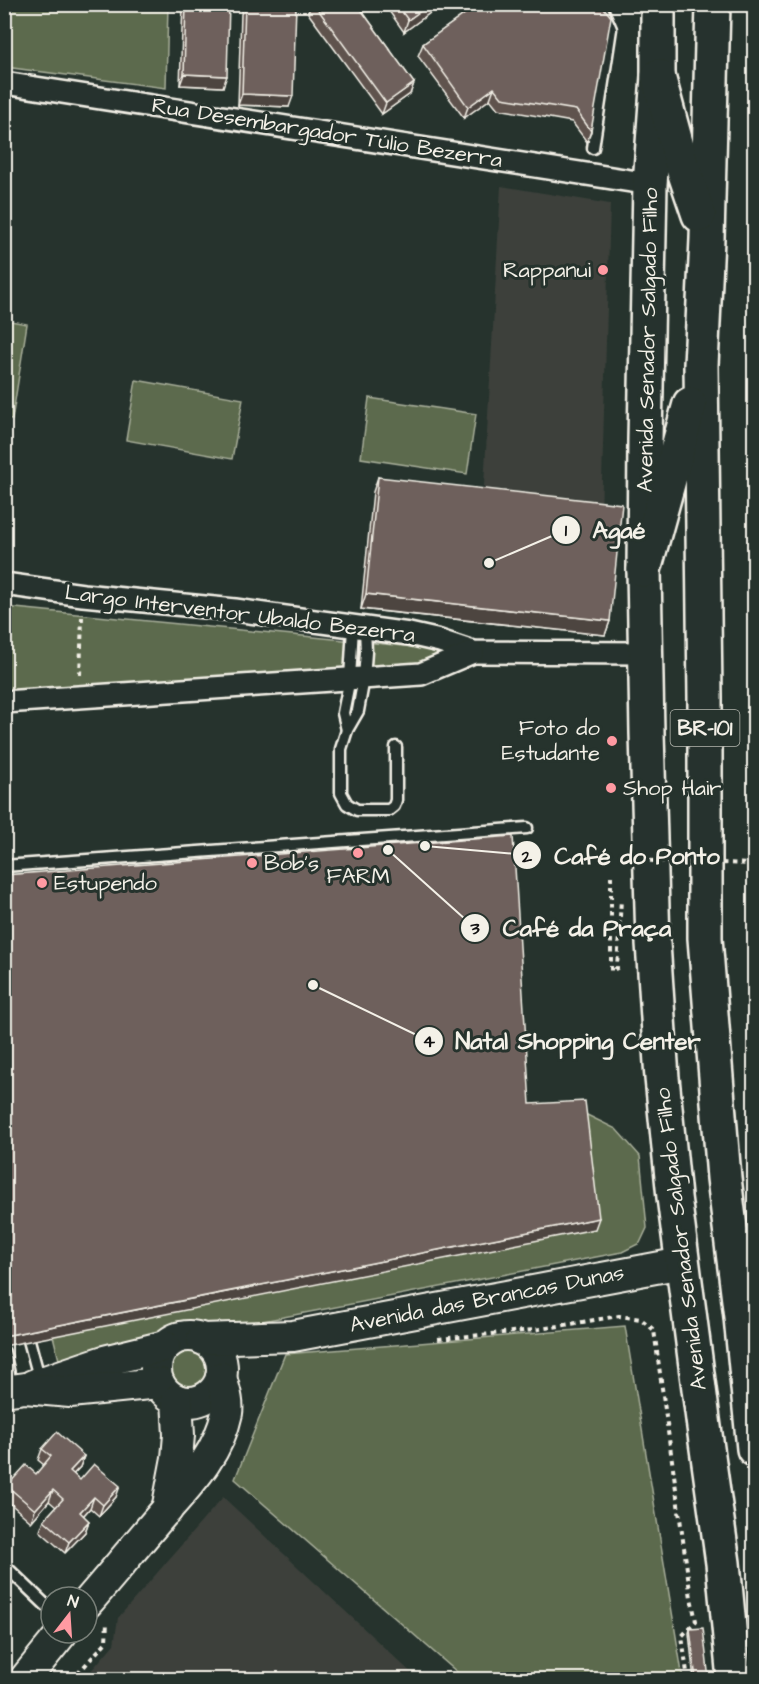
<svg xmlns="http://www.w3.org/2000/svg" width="759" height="1684" viewBox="0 0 759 1684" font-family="'Architects Daughter',sans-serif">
<rect width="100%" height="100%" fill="#26332d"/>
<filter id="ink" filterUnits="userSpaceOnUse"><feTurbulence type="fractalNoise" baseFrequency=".0167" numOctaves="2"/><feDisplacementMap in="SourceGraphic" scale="12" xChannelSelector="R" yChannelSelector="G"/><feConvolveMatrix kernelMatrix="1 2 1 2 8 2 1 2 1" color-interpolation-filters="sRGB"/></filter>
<g filter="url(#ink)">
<!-- built -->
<g fill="#3c413b">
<path d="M 501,186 L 610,204 L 601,516 L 483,503 Z"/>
<path d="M 223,1497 L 418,1679 L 84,1679 L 114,1644 L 118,1618 Z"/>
</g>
<!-- green -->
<g fill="#5c6b4d" stroke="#a8ae9a" stroke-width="1.5">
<path d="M 5,4 L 168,5 L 166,88 L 5,67 Z"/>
<path d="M 5,320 L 27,324 L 12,420 L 5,419 Z"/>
<path d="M 136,380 L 243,399 L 232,459 L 126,440 Z"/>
<path d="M 369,398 L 476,414 L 467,474 L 361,458 Z"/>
<path d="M 5,607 L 415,647 L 446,655 L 422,666 L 5,693 Z"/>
<path d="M 581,1112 L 616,1129 L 640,1156 L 647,1228 L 640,1243 L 622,1252 L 59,1360 L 53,1336 Z"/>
<path d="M 625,1326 L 683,1679 L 465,1679 L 235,1479 L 285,1354 Z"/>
<circle cx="189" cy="1369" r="23"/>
</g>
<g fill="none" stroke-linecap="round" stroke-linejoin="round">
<!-- lane casing -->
<g stroke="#f4f1e8" stroke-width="15">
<g id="lane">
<path d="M 593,148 L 611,29 L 600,4"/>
<path d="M 365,628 L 366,652 L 364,678 L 358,711 L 347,730 L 341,749 L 341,793 L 347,804 L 357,810 L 389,810 L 394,806 L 396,800 L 396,747"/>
<path d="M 347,730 L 343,713 L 350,678 L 353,627"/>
<path d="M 4,866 L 527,828"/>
<path d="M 26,1329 L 40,1381"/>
<path d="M 4,1352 L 12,1387"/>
<path d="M 4,1565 L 51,1610"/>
</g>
</g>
<!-- street casing -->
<g stroke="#f4f1e8" stroke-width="26">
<g id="street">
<path d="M 4,83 L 650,184"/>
<path d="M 4,584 L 83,595 L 235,610 L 409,634 L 440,641 L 473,652 L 646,653"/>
<path d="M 4,702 L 421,674 L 473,652"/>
</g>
</g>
<!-- secondary casing -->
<g stroke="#f4f1e8" stroke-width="34">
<g id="secondary">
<circle cx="189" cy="1369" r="33"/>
<path d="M 202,1339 L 293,1336 L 682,1263"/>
<path d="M 33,1385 L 104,1361 L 165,1346"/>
<path d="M 4,1391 L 25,1388 L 70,1392 L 159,1383"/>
<path d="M 167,1510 L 177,1458 L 179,1435 L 177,1400"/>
<path d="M 87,1603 C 114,1572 140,1540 167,1509 C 192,1481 219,1452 227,1413 C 229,1401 224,1389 221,1377"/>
<path d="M 24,1680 L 62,1633"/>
</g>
</g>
<!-- primary casing -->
<g stroke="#f4f1e8" stroke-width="38">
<path id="primary" d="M 658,4 L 658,76 L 650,184 L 645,440 L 644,570 L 647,733 L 653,943 L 662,1078 L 674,1197 L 704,1427 L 723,1563 L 734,1680"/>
</g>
<!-- highway casing -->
<g stroke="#f4f1e8" stroke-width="38">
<g id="highway">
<path d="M 713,4 L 707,239 L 701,365 L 705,697 L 705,938 L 724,1178 L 741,1317 L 754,1449"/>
<path d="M 658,76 L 682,165 L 699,215"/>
<path d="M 644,570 L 690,404"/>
</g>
</g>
<!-- path -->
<g stroke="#f4f1e8" stroke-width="4" stroke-dasharray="4.5 4.5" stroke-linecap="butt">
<path d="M 80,675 L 82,617"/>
<path d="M 611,876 L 611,971 L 617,968 L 621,899"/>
<path d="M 438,1339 L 534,1330 L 619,1316 L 641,1319 L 654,1330 L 691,1598 L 696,1621 L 682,1636 L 688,1680"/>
<path d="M 72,1680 L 106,1642 L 107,1621"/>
</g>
<!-- lane -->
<use href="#lane" stroke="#26332d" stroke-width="10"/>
<!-- street -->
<use href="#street" stroke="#26332d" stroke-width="21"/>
<!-- secondary -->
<use href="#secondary" stroke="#26332d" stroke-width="30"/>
<!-- primary -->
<use href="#primary" stroke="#26332d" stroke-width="33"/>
<!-- highway -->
<use href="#highway" stroke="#26332d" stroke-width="33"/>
<!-- path-bridge -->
<path stroke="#f4f1e8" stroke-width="4" stroke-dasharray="4.5 4.5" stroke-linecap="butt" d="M 623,860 L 754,864"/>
</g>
<!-- wall -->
<g fill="#5f534e" stroke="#f4f1e8" stroke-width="1.5">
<path d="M 183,4 L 229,4 L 223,87 L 180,85 Z"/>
<path d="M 245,4 L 296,5 L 289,107 L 238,105 L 241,14 Z"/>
<path d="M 311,4 L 357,4 L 414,83 L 410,94 L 382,114 L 308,13 Z"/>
<path d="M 384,4 L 442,4 L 404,32 Z"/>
<path d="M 458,4 L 601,4 L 591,131 L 587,142 L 572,122 L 498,109 L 490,99 L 464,118 L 418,56 L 423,44 L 465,14 Z"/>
<path d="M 378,477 L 610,621 L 605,635 L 361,609 L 373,492 Z"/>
<path d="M 42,1449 L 84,1456 L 80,1467 L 73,1474 L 80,1480 L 116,1497 L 99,1516 L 90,1508 L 83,1516 L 89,1521 L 85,1532 L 65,1553 L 40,1531 L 44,1520 L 56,1507 L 49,1501 L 31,1522 L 4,1498 L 4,1493 L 7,1486 L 36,1474 L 44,1465 L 38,1460 Z"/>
<path d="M 690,1629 L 709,1680 L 694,1680 L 689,1633 Z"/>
</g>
<!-- shaded-wall -->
<g fill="#4d4440" stroke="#f4f1e8" stroke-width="1.5">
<path d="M 430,4 L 442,4 L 404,32 L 408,20 Z"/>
<path d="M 184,74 L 227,76 L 223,87 L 180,85 Z"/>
<path d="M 414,83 L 410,94 L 382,114 L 386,103 Z"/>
<path d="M 494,88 L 490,99 L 464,118 L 468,107 Z"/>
<path d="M 242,94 L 293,96 L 289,107 L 238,105 Z"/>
<path d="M 366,594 L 610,621 L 605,635 L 361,609 Z"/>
<path d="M 599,1218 L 595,1229 L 4,1346 L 4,1336 Z"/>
<path d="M 84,1456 L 80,1467 L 66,1482 L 70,1471 Z"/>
<path d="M 120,1486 L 116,1497 L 99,1516 L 103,1505 Z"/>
<path d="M 53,1490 L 49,1501 L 31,1522 L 35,1510 Z"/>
<path d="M 94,1497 L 90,1508 L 76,1524 L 80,1512 Z"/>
<path d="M 89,1521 L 85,1532 L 65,1553 L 69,1542 Z"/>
</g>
<!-- building -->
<g fill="#6e615b" stroke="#f4f1e8" stroke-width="1.5">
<path d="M 186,4 L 229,4 L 227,76 L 184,74 Z"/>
<path d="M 245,4 L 296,5 L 293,96 L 242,94 Z"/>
<path d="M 314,4 L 357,4 L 414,83 L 386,103 Z"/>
<path d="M 396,4 L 430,4 L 408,20 Z"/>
<path d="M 470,4 L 601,4 L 611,17 L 591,131 L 576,110 L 502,98 L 494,88 L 468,107 L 423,44 L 473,8 Z"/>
<path d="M 378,477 L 622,504 L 610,621 L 366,594 Z"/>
<path d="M 513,836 L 530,1104 L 585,1101 L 599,1218 L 4,1336 L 4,875 Z"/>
<path d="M 57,1432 L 84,1456 L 70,1471 L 80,1480 L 94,1464 L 120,1486 L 103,1505 L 94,1497 L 80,1512 L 89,1521 L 69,1542 L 44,1520 L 63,1499 L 53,1490 L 35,1510 L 7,1486 L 26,1465 L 36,1474 L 51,1456 L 42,1449 Z"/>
<path d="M 703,1628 L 709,1680 L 696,1680 L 690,1629 Z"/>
</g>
</g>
<!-- markers -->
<g fill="#ff9aa2" stroke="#26332d" stroke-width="2">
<circle cx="603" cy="270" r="6"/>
<circle cx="612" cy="741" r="6"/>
<circle cx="611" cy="788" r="6"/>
<circle cx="358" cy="853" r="6"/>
<circle cx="252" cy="863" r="6"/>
<circle cx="42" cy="883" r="6"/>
</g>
<g text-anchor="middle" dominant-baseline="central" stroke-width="6" stroke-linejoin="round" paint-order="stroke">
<!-- shield labels -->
<rect fill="#26332d" stroke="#b6b8b0" stroke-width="1.5" x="670.5" y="710" width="69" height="36" rx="4.5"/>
<g font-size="21" font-weight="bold" fill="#f4f1e8">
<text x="705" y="728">BR-101</text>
</g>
<!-- street labels -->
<g font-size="22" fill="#f4f1e8" stroke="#26332d">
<text transform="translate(327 133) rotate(9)">Rua Desembargador Túlio Bezerra</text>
<text transform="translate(648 340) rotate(-89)">Avenida Senador Salgado Filho</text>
<text transform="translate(240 614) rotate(7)">Largo Interventor Ubaldo Bezerra</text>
<text transform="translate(681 1239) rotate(-97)">Avenida Senador Salgado Filho</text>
<text transform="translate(487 1299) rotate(-11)">Avenida das Brancas Dunas</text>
</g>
<!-- poi labels -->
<g font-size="22" fill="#f4f1e8" stroke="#26332d" text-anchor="start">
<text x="591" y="270" text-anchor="end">Rappanui</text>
<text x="600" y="728" text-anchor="end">Foto do<tspan x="600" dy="25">Estudante</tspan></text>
<text x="623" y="788">Shop Hair</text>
<text x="264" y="863">Bob's</text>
<text x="358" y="876" text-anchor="middle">FARM</text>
<text x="54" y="883">Estupendo</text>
</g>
</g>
<!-- callouts -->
<path fill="none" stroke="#f4f1e8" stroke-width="2" d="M489 563L566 530M425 846L527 855M388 850L475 928M313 985L429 1041"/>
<g fill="#f4f1e8" stroke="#26332d" stroke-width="2">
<circle cx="489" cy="563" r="6"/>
<circle cx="425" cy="846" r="6"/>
<circle cx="388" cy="850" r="6"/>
<circle cx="313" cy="985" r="6"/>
<circle cx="566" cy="530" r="15"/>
<circle cx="527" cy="855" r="15"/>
<circle cx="475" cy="928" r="15"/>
<circle cx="429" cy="1041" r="15"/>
</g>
<g font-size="18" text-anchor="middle" font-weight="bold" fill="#111">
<text x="566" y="536">1</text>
<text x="527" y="862">2</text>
<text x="475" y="934">3</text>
<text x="429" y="1047">4</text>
</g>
<g font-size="24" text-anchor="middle" font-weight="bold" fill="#f4f1e8" stroke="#26332d" stroke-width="6" stroke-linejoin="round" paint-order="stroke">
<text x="619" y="538">Agaé</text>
<text x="637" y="864">Café do Ponto</text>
<text x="587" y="936">Café da Praça</text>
<text x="578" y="1049">Natal Shopping Center</text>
</g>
<!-- margin -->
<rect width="759" height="1684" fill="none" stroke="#26332d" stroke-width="24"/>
<rect x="12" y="12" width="735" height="1660" fill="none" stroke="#f4f1e8" stroke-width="2" filter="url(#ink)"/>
<!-- north arrow -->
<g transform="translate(69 1615) rotate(17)"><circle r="28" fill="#26332d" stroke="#787f78" stroke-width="1.5"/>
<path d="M0-4.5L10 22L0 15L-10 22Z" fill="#ff9aa2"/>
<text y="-9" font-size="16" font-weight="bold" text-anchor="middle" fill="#f4f1e8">N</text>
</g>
</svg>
